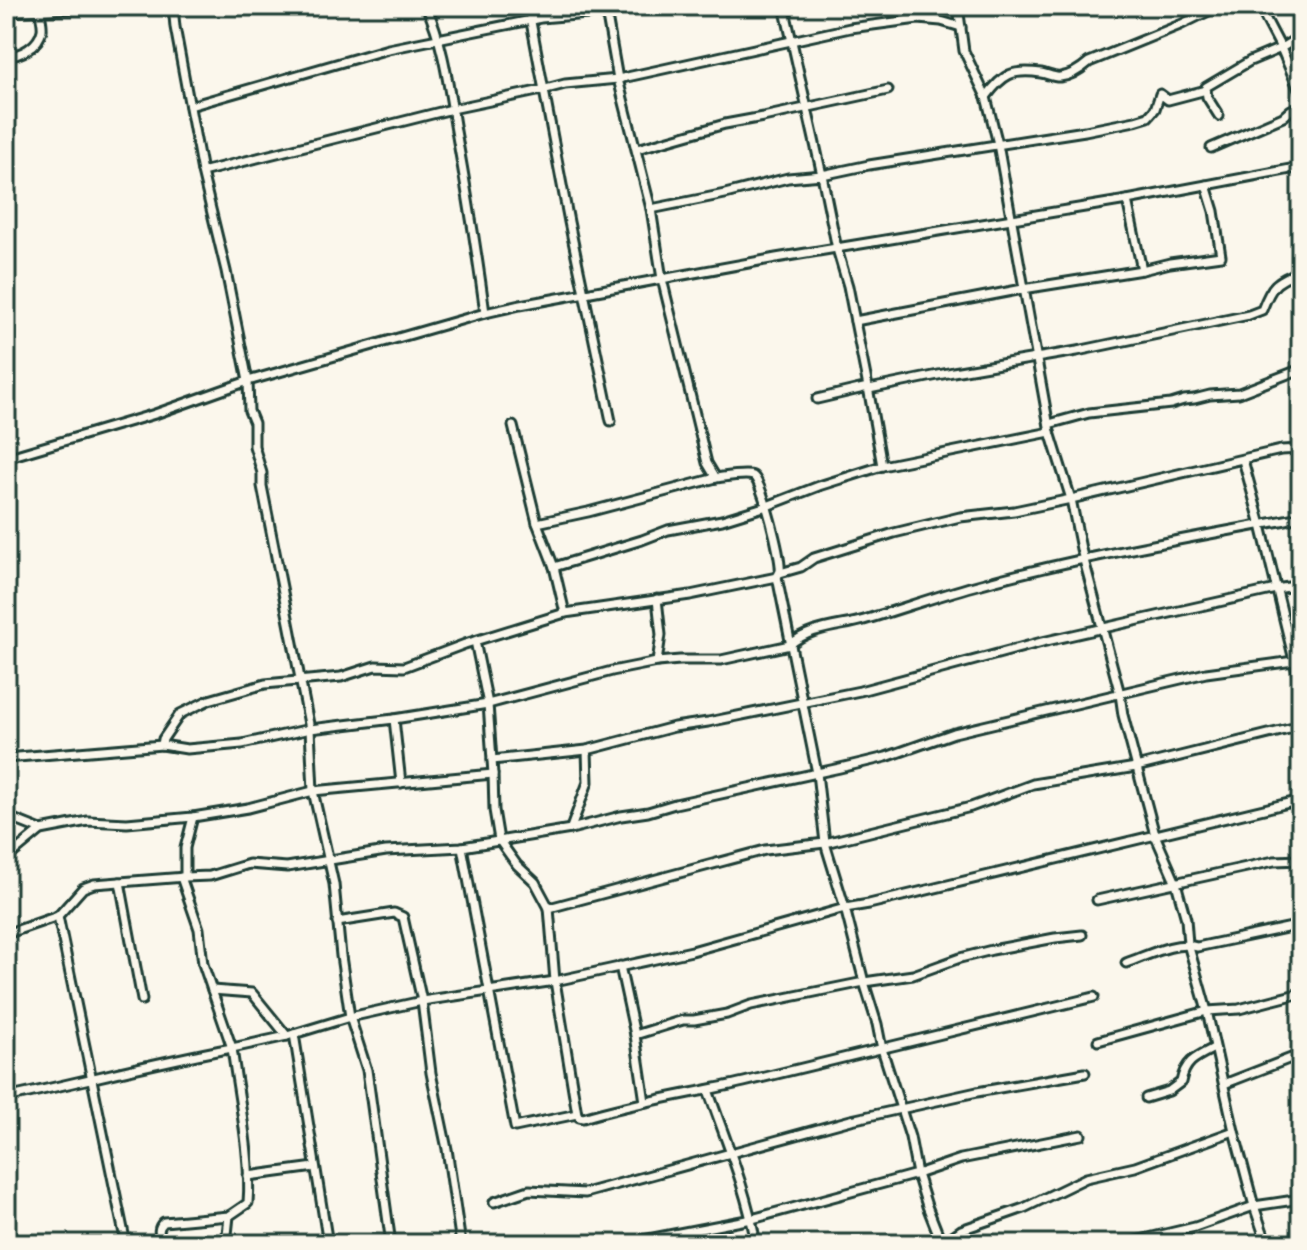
<svg xmlns="http://www.w3.org/2000/svg" width="1307" height="1250" viewBox="0 0 1307 1250" font-family="Itim,sans-serif">
<rect width="100%" height="100%" fill="#fbf7ec"/>
<filter id="ink" filterUnits="userSpaceOnUse"><feTurbulence type="fractalNoise" baseFrequency=".0125" numOctaves="2"/><feDisplacementMap in="SourceGraphic" scale="16" xChannelSelector="R" yChannelSelector="G"/><feConvolveMatrix kernelMatrix="1 2 1 2 8 2 1 2 1" color-interpolation-filters="sRGB"/></filter>
<g filter="url(#ink)">
<g fill="none" stroke-linecap="round" stroke-linejoin="round">
<!-- minor casing -->
<g stroke="#1f3d34" stroke-width="13">
<g id="minor">
<path d="M 173,6 L 175,27 L 202,172 L 226,271 L 248,381 L 249,411 L 254,423 L 254,446 L 262,473 L 262,486 L 310,729 L 313,791 L 334,884 L 341,956 L 350,1017 L 367,1070 L 391,1244"/>
<path d="M 426,6 C 444,44 449,90 456,131 C 467,192 477,252 485,313"/>
<path d="M 528,6 L 569,222 L 611,421"/>
<path d="M 784,6 L 822,175 L 869,165 L 1085,131 L 1135,121 L 1148,117 L 1155,109 L 1160,94 L 1168,100 L 1206,90 L 1207,97 L 1219,116"/>
<path d="M 958,6 L 964,51 L 986,97 L 998,144 L 1050,432 L 1071,499 L 1081,549 L 1120,694 L 1123,715 L 1155,835 L 1176,883 L 1186,919 L 1188,944 L 1207,1011 L 1234,1131 L 1254,1206 L 1267,1244"/>
<path d="M 1259,6 L 1281,48 L 1301,95"/>
<path d="M 959,9 L 975,6"/>
<path d="M 606,11 L 618,79 L 651,209 L 662,279 L 707,463 L 716,478 C 724,477 746,473 753,476 C 762,480 782,560 780,571 C 779,573 778,575 777,577 L 817,773 L 825,843 L 845,908 L 864,982 L 877,1024 L 882,1049 L 910,1137 L 917,1174 L 927,1206 L 942,1244"/>
<path d="M 6,12 L 130,6"/>
<path d="M 6,56 C 21,56 39,46 42,30 C 43,24 40,16 40,10"/>
<path d="M 1206,90 L 1206,87 L 1250,61 L 1281,48 L 1301,36"/>
<path d="M 986,97 C 1003,74 1012,69 1041,73 C 1047,74 1055,78 1060,77 C 1071,76 1081,69 1089,62 L 1180,25 L 1219,6"/>
<path d="M 190,106 L 388,49 L 541,18 L 588,14 L 632,6"/>
<path d="M 1211,148 L 1283,117 L 1291,110 L 1301,106"/>
<path d="M 637,149 L 725,124 L 763,117 L 888,90"/>
<path d="M 202,172 L 452,109 L 542,90 L 565,84 L 618,79 L 850,28 L 918,19 L 941,21 L 961,27"/>
<path d="M 1127,200 L 1142,270"/>
<path d="M 651,209 L 725,194 L 788,178 L 822,175 L 837,249 L 848,286 L 868,387"/>
<path d="M 855,321 L 1023,289 L 1142,270 L 1170,263 L 1221,256 L 1214,211 L 1206,185"/>
<path d="M 869,389 L 953,372 L 1077,351 L 1249,315 L 1262,310 C 1272,284 1275,282 1301,271"/>
<path d="M 817,399 L 868,387 L 882,466"/>
<path d="M 1049,424 L 1089,413 L 1171,404 L 1184,400 L 1194,399 L 1210,395 L 1239,393 L 1301,369"/>
<path d="M 513,426 L 537,523 L 554,567 L 565,613"/>
<path d="M 6,458 L 155,414 L 248,381 L 485,313 L 520,305 L 776,258 L 1127,200 L 1301,167"/>
<path d="M 1243,460 L 1261,525 L 1301,689"/>
<path d="M 537,523 L 588,512 L 716,478"/>
<path d="M 554,567 L 642,540 L 668,530 L 722,520 L 767,506 L 819,486 L 882,466 L 1050,432"/>
<path d="M 780,573 L 801,567 L 814,558 L 894,533 L 960,517 L 1014,511 L 1071,499 L 1281,450 L 1301,449"/>
<path d="M 657,599 L 661,635 L 657,662"/>
<path d="M 475,641 L 488,704 L 493,774 L 494,810 L 499,840 L 517,865 L 535,882 L 549,908"/>
<path d="M 394,719 L 401,783"/>
<path d="M 162,745 L 163,739 L 180,714 L 209,700 L 265,684 L 341,677 L 375,666 L 404,667 L 465,644 L 565,613 L 690,595 L 777,577"/>
<path d="M 6,758 L 162,745 L 187,749 L 242,744 L 310,729 L 394,719 L 488,704 L 612,671 L 657,662 L 680,660 L 721,660 L 790,645 C 809,627 840,627 864,620 C 901,609 937,596 974,586 C 1081,556 1192,538 1301,517"/>
<path d="M 492,760 L 587,750 L 674,727 L 708,722 L 860,691 L 1042,642 L 1276,589 L 1301,585"/>
<path d="M 6,816 L 41,830"/>
<path d="M 571,828 L 588,782 L 587,750"/>
<path d="M 462,847 L 515,1127 L 577,1114 L 579,1117 L 583,1118 C 636,1102 690,1094 744,1082 C 861,1054 977,1025 1094,997"/>
<path d="M 6,859 L 41,830 L 88,821 L 127,823 L 193,817 L 248,808 L 313,791 L 493,774"/>
<path d="M 181,877 L 199,929 L 203,964 L 232,1048 L 287,1036"/>
<path d="M 185,877 L 185,848 L 193,817"/>
<path d="M 120,882 L 142,1000"/>
<path d="M 1097,900 L 1274,861 L 1301,860"/>
<path d="M 337,922 L 394,913 L 403,917 L 422,1001 L 431,1073 L 447,1149 L 461,1244"/>
<path d="M 6,934 L 58,916"/>
<path d="M 1126,963 C 1147,956 1175,940 1197,947 L 1301,925"/>
<path d="M 620,966 L 635,1035 L 645,1102"/>
<path d="M 212,990 L 252,993 L 287,1036 L 350,1017 L 422,1001 L 555,981 L 692,951 L 845,908 L 869,904 L 1301,800"/>
<path d="M 294,1034 L 328,1244"/>
<path d="M 635,1035 L 683,1020 L 694,1020 L 727,1014 L 751,1005 L 864,982 L 913,975 L 960,958 L 992,950 L 1055,938 L 1082,935"/>
<path d="M 1098,1041 L 1207,1011 L 1239,1009 L 1301,993"/>
<path d="M 1224,1084 L 1291,1058 L 1301,1057"/>
<path d="M 708,1090 C 726,1141 747,1191 756,1244"/>
<path d="M 6,1098 C 81,1082 156,1062 232,1048 C 238,1095 252,1157 248,1203 L 229,1216 L 226,1244"/>
<path d="M 1146,1098 L 1169,1091 L 1181,1082 C 1185,1061 1196,1057 1214,1048"/>
<path d="M 577,1114 L 555,981 L 549,908 L 765,850 L 825,843 L 971,807 L 1033,784 L 1136,767 L 1301,726"/>
<path d="M 248,1176 L 315,1167"/>
<path d="M 494,1202 L 529,1190 L 585,1193 L 851,1120 L 977,1092 L 1085,1073"/>
<path d="M 124,1234 L 58,916 L 83,888 L 94,884 L 185,877 L 210,876 L 249,864 L 287,867 L 386,851 L 462,847 L 571,829 L 621,816 L 648,812 L 675,804 L 840,768 L 886,757 L 954,733 L 1206,673 L 1301,660"/>
<path d="M 162,1244 C 160,1235 156,1229 164,1222 L 229,1216"/>
<path d="M 622,1244 L 752,1219 L 917,1174 L 961,1159 L 1081,1135"/>
<path d="M 941,1244 L 961,1230 L 1024,1208 L 1086,1178 L 1135,1167 L 1234,1131"/>
<path d="M 1123,1244 L 1195,1227 L 1254,1206 L 1301,1199"/>
</g>
</g>
<!-- minor -->
<use href="#minor" stroke="#fbf7ec" stroke-width="7"/>
</g>
</g>
<!-- margin -->
<rect width="1307" height="1250" fill="none" stroke="#fbf7ec" stroke-width="32"/>
<rect x="16" y="16" width="1275" height="1218" fill="none" stroke="#1f3d34" stroke-width="3" filter="url(#ink)"/>
</svg>
